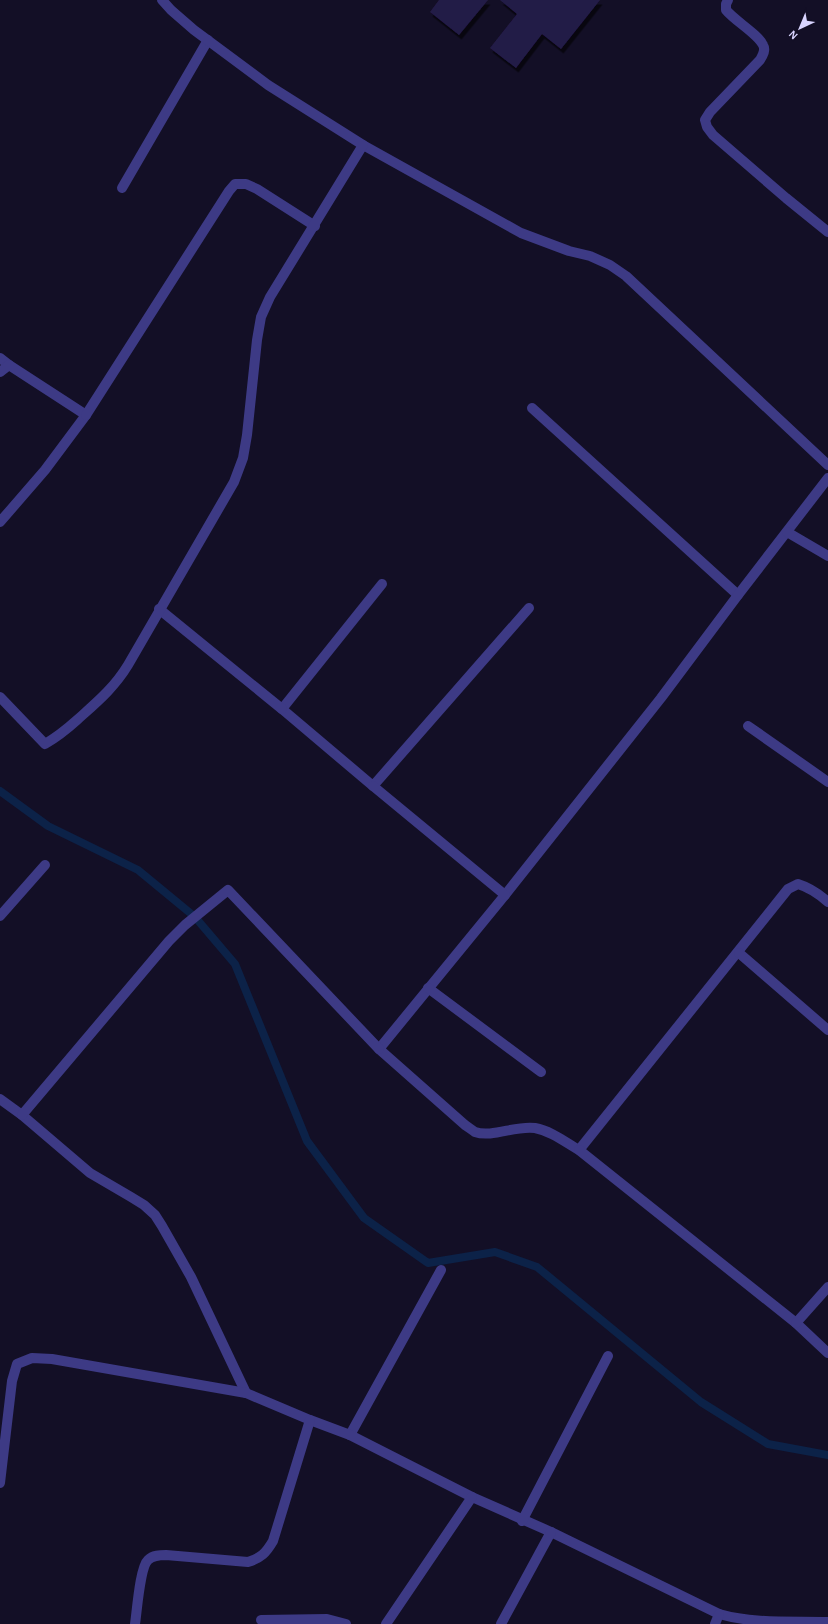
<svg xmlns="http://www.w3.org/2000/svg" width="828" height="1624" viewBox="0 0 828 1624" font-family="'Alegreya Sans',sans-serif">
<defs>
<filter id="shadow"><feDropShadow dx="2.5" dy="4.5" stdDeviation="0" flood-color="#0009"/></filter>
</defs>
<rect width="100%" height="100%" fill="#130f26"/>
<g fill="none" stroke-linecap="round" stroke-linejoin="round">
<!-- stream -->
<path stroke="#0c2248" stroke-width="8" d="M 0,791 L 48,826 L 138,870 L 195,917 L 235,964 L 307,1141 L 364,1218 L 428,1263 L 495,1252 L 537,1267 L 701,1402 L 768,1444 L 828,1455"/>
</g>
<!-- building -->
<g fill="#241b47" filter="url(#shadow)">
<path d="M 439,0 L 488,0 L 459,35 L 430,12 Z"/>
<path d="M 500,0 L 600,0 L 561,49 L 542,34 L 516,68 L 490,48 L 517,14 Z"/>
</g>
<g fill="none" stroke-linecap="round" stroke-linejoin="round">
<!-- minor -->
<g stroke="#3d3a85" stroke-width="10">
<path d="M 728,0 L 726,4 L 726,10 C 735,21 758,34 763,45 C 766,50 763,55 760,60 L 710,112 L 705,120 L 707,127 L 713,135 L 786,198 L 828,232"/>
<path d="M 363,145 L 521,233 L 569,251 L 590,256 L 610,265 L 626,276 L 828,465"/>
<path d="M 122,188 L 208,40"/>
<path d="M 0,358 L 9,365"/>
<path d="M 0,372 L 9,365 L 86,415 L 45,470 L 0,522"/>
<path d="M 532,408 L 738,595"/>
<path d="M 86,415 L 229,191 L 235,184 L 246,184 L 257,189 L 315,226"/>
<path d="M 828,478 L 738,595 L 661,698 L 505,895 L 379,1049 L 465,1125 C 468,1127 472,1130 475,1132 C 492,1138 516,1125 535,1128 C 551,1131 565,1142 579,1150 L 788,889 L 798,884 C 811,888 819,894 828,902"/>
<path d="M 787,532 L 828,556"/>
<path d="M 382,584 L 282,709 L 373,786 L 529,608"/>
<path d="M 159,609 L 282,709"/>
<path d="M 0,697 L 45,744 C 57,737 67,729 77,720 C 97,702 114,688 128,665 L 234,482 L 243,458 L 247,435 L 257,340 L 261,317 L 270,297 L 363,145 L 268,85 L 194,30 L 171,10 L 162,0"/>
<path d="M 748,726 L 828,782"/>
<path d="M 373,786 L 505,895"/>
<path d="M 0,916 L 45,865"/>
<path d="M 739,953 L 828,1030"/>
<path d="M 428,988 L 541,1072"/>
<path d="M 0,1099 L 22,1115 L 90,1173 L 131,1197 L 144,1205 L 155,1215 L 162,1226 L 191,1277 L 246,1393"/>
<path d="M 22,1115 L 169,941 L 185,925 L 228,890 L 379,1049"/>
<path d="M 579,1150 L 796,1323 L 828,1353"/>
<path d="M 796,1323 L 828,1287"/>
<path d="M 350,1435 L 441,1270"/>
<path d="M 0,1483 L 12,1381 L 17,1364 L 32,1358 L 52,1359 L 246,1393 L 310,1420 L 350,1435 L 472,1497 L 551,1532 L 719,1614 C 754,1624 792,1621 828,1622"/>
<path d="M 522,1521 L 608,1356"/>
<path d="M 261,1620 L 327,1619 L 346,1624"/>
<path d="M 135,1624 C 137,1611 140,1567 148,1560 C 153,1555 160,1555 166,1555 L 248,1562 C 261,1558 266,1553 273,1541 L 310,1420"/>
<path d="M 386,1624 L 472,1497"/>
<path d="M 501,1624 L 551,1532"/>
<path d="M 715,1624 L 719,1614"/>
</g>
</g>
<!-- north arrow -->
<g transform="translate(800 28) rotate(224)" stroke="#130f26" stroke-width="3" paint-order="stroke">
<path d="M0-3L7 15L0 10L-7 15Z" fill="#d9d4ff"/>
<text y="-6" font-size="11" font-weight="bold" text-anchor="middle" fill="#d9d4ff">N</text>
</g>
</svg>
